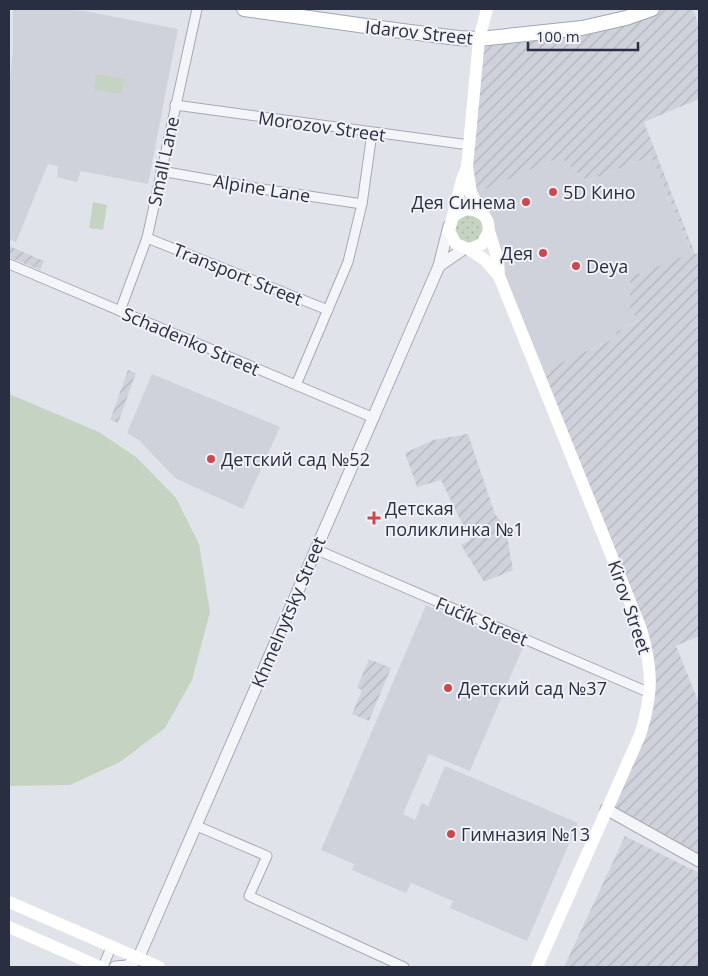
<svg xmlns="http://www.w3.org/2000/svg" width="708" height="976" viewBox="0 0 708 976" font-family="'Open Sans',sans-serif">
<defs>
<pattern id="industrial-furrows" width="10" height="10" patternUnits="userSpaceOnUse" patternTransform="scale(1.25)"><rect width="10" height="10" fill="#cfd2db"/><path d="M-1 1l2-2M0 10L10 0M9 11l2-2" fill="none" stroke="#b2b5bd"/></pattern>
<pattern id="grass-dots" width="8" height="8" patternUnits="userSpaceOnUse" patternTransform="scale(1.25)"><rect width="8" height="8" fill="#c5d3c2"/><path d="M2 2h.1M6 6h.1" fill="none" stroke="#a9b5a8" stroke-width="1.8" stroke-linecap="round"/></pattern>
</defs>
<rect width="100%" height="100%" fill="#e1e3ea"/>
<!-- built -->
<g fill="#cfd2db">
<path d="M 13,9 L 59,9 L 84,11 L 178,29 L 148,184 L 81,171 L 77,182 L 57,177 L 58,166 L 48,164 L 16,242 L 9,239 L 9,91 L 13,50 Z"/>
<path d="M 651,156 L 692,254 L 631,277 L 630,308 L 639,320 L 617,331 L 615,338 L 538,373 L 472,195 L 560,157 L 587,181 Z"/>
<path d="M 152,374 L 280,427 L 243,509 L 175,478 L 139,440 L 127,433 Z"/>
<path d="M 426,605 L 523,647 L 470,771 L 429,754 L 403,814 L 415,820 L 422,803 L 428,806 L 445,766 L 578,823 L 527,941 L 450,908 L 453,901 L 411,883 L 406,893 L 352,870 L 354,864 L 321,850 Z"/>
</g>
<!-- industrial -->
<g fill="url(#industrial-furrows)">
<path d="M 652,9 L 693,9 L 699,27 L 699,99 L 644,122 L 695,254 L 699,253 L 699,636 L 676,646 L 699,703 L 699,861 L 606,809 L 640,735 L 650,664 L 538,373 L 615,338 L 617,331 L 639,321 L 630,308 L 630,277 L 692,253 L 651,156 L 587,181 L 560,157 L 472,195 L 469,145 L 479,39 Z"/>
<path d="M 9,246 L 44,261 L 40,270 L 9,257 Z"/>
<path d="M 128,370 L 136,373 L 118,423 L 110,420 Z"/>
<path d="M 468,434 L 495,514 L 505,526 L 513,570 L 484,582 L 461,545 L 470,540 L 441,480 L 417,487 L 405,453 L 433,440 Z"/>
<path d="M 369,659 L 391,668 L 369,721 L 352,714 L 362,690 L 357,688 Z"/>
<path d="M 625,836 L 699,873 L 699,967 L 564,967 Z"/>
</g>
<!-- grass -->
<circle fill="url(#grass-dots)" cx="469" cy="229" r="14"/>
<!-- pitch -->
<g fill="#c5d3c2">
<path d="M 96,74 L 124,79 L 121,94 L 94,89 Z"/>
<path d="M 93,202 L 107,205 L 103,230 L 89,228 Z"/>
<path d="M 9,394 L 99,432 L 136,457 L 176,498 L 199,544 L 210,612 L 192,680 L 165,728 L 120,762 L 70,785 L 9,786 Z"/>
</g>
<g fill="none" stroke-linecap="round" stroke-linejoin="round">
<!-- minor casing -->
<g stroke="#a6a9b4" stroke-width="11">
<g id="minor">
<path d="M 175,105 L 469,145"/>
<path d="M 161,171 L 262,189 L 362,204"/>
<path d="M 147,238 L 328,310"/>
<path d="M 9,264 L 374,418"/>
<path d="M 120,311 L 147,238 L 197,9"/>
<path d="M 296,385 L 348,262 L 362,204 L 372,133"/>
<path d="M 315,549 L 650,693"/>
<path d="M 197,826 L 267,856 L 249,896 L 404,967"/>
<path d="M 103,967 L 111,947"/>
</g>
</g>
<!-- tertiary casing -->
<g stroke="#a6a9b4" stroke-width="13">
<g id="tertiary">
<path d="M 439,266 L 465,248"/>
<path d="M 606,809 L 699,861"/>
<path d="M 115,967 L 127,966 L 138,959 L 439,266 L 449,226"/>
</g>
</g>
<!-- primary casing -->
<g stroke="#a0a6b5" stroke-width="16">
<path id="primary" d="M 244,9 L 402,31 L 458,38 L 479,39 L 582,28 L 626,18 L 652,9"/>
</g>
<!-- minor -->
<use href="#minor" stroke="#f4f5f8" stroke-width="9"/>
<!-- tertiary -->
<use href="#tertiary" stroke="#f4f5f8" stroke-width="11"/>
<!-- secondary -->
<g stroke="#fff" stroke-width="12">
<path d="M 487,9 L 479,39 L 467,167 L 462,180 L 449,231 L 456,244 L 469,249 L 482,244 L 489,231"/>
<path d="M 467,167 L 471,193 L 488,222 L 489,231 L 498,260 L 499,276 L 641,629 C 653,671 653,694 640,735 L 537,967"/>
<path d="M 453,217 C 462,208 472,207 482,214"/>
<path d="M 469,249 L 485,260 L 499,276"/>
<path d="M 9,902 L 159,967"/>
<path d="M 9,927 L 100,967"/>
</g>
<!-- primary -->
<use href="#primary" stroke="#fff" stroke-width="14"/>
</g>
<!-- markers -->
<g fill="#cd484d" stroke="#f1f2f7" stroke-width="2">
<circle cx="553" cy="192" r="5"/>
<circle cx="526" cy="202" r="5"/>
<circle cx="543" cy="253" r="5"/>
<circle cx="576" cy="266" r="5"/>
<circle cx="211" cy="459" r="5"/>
<path d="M371.5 510.5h5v5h5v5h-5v5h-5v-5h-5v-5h5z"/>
<circle cx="448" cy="688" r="5"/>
<circle cx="451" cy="834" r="5"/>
</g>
<g text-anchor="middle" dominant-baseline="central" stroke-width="4" stroke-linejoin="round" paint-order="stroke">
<!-- street labels -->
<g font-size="18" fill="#292f41" stroke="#f1f2f7">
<text transform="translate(419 32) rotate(6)">Idarov Street</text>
<text transform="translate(322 126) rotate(8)">Morozov Street</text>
<text transform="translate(163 161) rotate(-78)">Small Lane</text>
<text transform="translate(262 188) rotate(9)">Alpine Lane</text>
<text transform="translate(238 274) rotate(22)">Transport Street</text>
<text transform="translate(191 341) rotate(23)">Schadenko Street</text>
<text transform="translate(630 607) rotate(71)">Kirov Street</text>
<text transform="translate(288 612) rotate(-67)">Khmelnytsky Street</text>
<text transform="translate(482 621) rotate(23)">Fučík Street</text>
</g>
<!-- poi labels -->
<g font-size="18" fill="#292f41" stroke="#f1f2f7" text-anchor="start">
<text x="563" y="192">5D Кино</text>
<text x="516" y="202" text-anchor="end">Дея Синема</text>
<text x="533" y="253" text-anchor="end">Дея</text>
<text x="586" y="266">Deya</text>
<text x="221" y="459">Детский сад №52</text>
<text x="385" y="508">Детская<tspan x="385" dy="21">поликлинка №1</tspan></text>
<text x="458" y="688">Детский сад №37</text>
<text x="461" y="834">Гимназия №13</text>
</g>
</g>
<!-- border -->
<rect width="708" height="976" fill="none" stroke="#292f41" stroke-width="20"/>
<!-- scale -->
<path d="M528 42v8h110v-8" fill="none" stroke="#292f41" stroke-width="2.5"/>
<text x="536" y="42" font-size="15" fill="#292f41" stroke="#f1f2f7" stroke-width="4" paint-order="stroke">100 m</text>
</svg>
